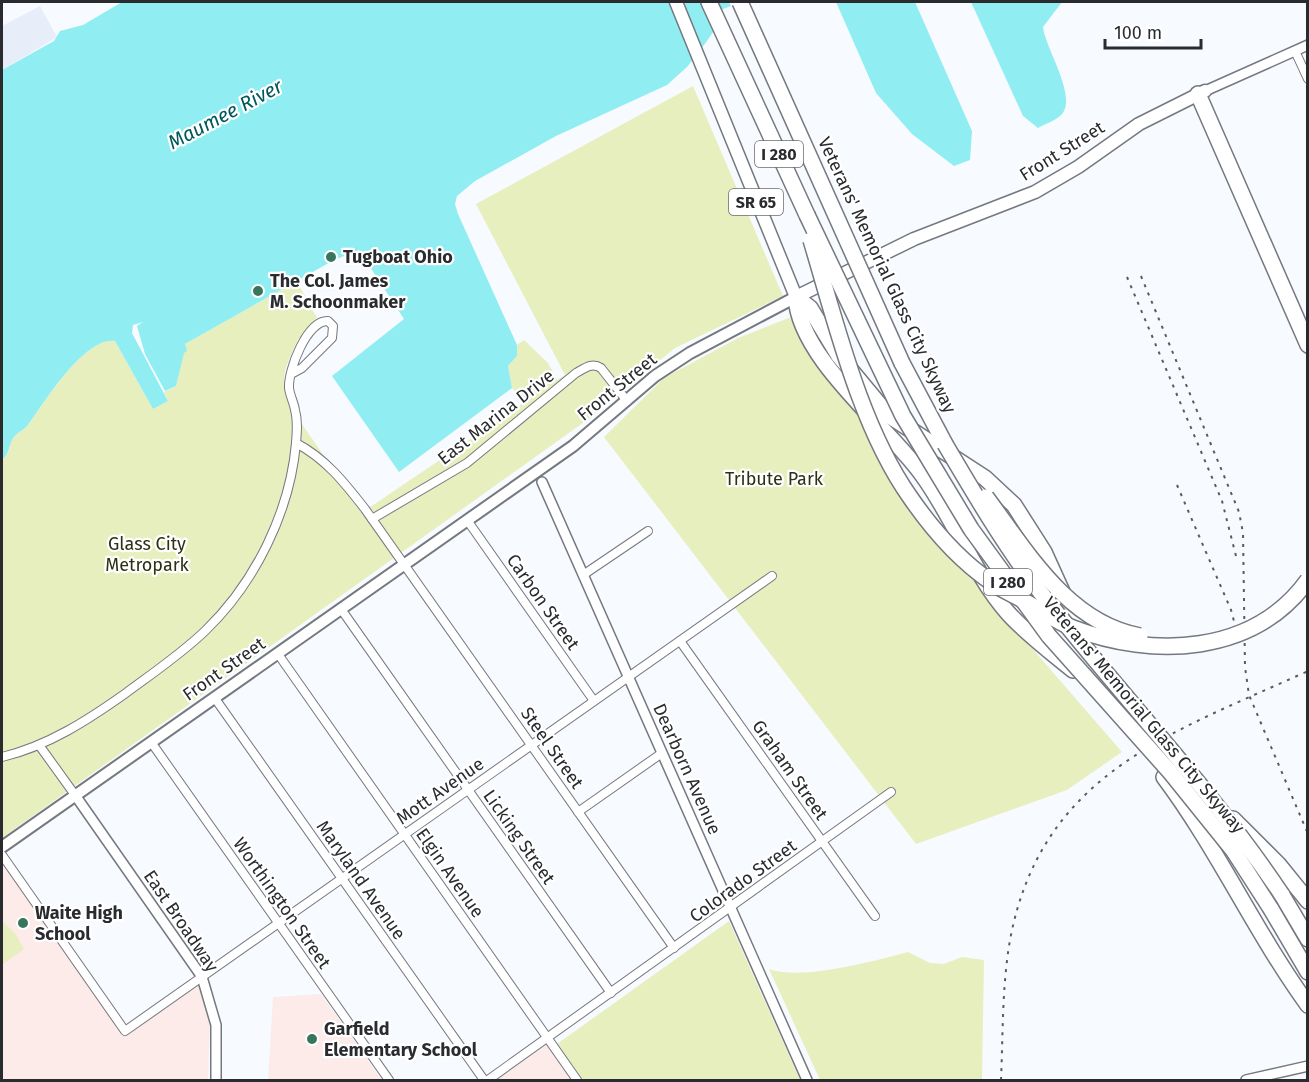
<svg xmlns="http://www.w3.org/2000/svg" width="1309" height="1082" viewBox="0 0 1309 1082" font-family="'Fira Sans',sans-serif">
<rect width="100%" height="100%" fill="#f7faff"/>
<!-- built -->
<path fill="#e7eefa" d="M 40,6 L 57,37 L 2,70 L 2,26 Z"/>
<!-- education -->
<g fill="#fcebe9">
<path d="M 2,863 L 124,1035 L 200,984 L 210,1017 L 208,1080 L 2,1080 Z"/>
<path d="M 321,994 L 382,1080 L 268,1080 L 273,997 Z"/>
<path d="M 548,1039 L 577,1080 L 491,1080 Z"/>
</g>
<!-- green -->
<g fill="#e8efbf">
<path d="M 693,86 L 783,296 L 675,348 L 587,420 L 2,838 L 2,460 C 13,450 7,446 14,437 C 18,432 24,430 28,425 C 44,403 84,337 115,341 L 153,409 L 168,401 L 164,392 L 176,386 L 185,344 L 297,281 L 317,318 L 309,325 L 304,336 L 298,339 C 285,371 279,372 290,407 L 363,512 L 525,402 L 512,388 L 508,366 L 517,356 L 517,345 L 524,340 L 548,363 L 557,380 L 565,375 L 476,204 Z"/>
<path d="M 791,317 L 840,389 L 865,418 L 908,505 L 1122,752 L 1067,790 L 916,844 L 604,437 L 664,378 L 738,338 Z"/>
<path d="M 2,921 L 15,933 L 24,949 L 2,965 Z"/>
<path d="M 729,921 L 800,1080 L 582,1080 L 557,1044 Z"/>
<path d="M 908,952 L 930,963 L 944,964 L 962,957 L 984,960 L 982,1080 L 820,1080 L 769,969 C 801,981 874,961 908,952 Z"/>
</g>
<!-- water -->
<g fill="#90eef3">
<path d="M 122,2 L 729,2 L 731,6 L 718,11 L 719,23 L 707,41 L 687,67 L 667,85 L 556,136 L 475,181 L 457,196 L 455,204 L 458,214 L 517,345 L 517,356 L 508,366 L 512,388 L 399,472 L 332,376 L 404,319 L 359,250 L 334,260 L 185,344 L 187,351 L 184,353 L 176,386 L 165,391 L 145,354 L 137,326 L 143,322 L 133,325 L 132,333 L 168,401 L 153,409 L 115,341 C 84,337 44,403 28,425 C 24,430 18,432 14,437 C 8,445 11,452 2,460 L 2,70 L 54,41 L 60,31 L 83,25 Z"/>
<path d="M 836,2 L 915,2 L 972,131 L 970,160 L 954,166 L 912,134 L 876,93 Z"/>
<path d="M 971,2 L 1062,2 L 1043,27 C 1045,48 1080,100 1060,116 C 1054,121 1045,124 1038,128 L 1023,116 Z"/>
</g>
<g fill="none" stroke-linecap="round" stroke-linejoin="round">
<!-- minor casing -->
<g stroke="#747980" stroke-width="10">
<g id="minor">
<path d="M 1295,51 L 1308,79"/>
<path d="M 291,374 L 302,368 L 332,338 L 333,326 L 328,321 C 307,320 288,370 289,388 C 290,396 294,403 295,410 C 298,421 297,432 296,443 C 326,459 344,482 365,509 L 674,948"/>
<path d="M 372,519 L 467,463 L 576,373 C 585,368 592,362 601,368 L 627,401"/>
<path d="M 467,520 L 594,701"/>
<path d="M 583,575 L 648,531"/>
<path d="M 341,609 L 611,993"/>
<path d="M 680,641 L 875,916"/>
<path d="M 278,654 L 577,1080"/>
<path d="M 214,697 L 484,1080"/>
<path d="M 151,742 L 389,1080"/>
<path d="M 39,745 L 75,795"/>
<path d="M 2,757 C 48,746 88,720 126,693 C 153,673 181,654 205,631 C 255,583 290,512 296,443"/>
<path d="M 578,812 L 662,753"/>
<path d="M 2,855 L 125,1031 L 772,576"/>
<path d="M 488,1080 L 891,792"/>
</g>
</g>
<!-- tertiary casing -->
<g stroke="#747980" stroke-width="12">
<g id="tertiary">
<path d="M 1205,91 L 1308,45"/>
<path d="M 542,482 L 807,1080"/>
<path d="M 75,795 L 202,977 L 216,1025 L 216,1080"/>
<path d="M 1246,1080 L 1308,1066"/>
</g>
</g>
<!-- secondary casing -->
<g stroke="#747980" stroke-width="14">
<path id="secondary" d="M 2,847 L 573,446 L 655,376 L 690,353 L 796,297"/>
</g>
<!-- primary casing -->
<g stroke="#747980" stroke-width="15">
<path id="primary" d="M 676,2 L 796,297 L 914,239 L 1035,192 L 1078,167 L 1139,124 L 1205,91"/>
</g>
<!-- motorway casing -->
<g stroke="#747980" stroke-width="18">
<g id="motorway">
<path d="M 709,2 L 807,215"/>
<path d="M 1198,94 L 1308,345"/>
<path d="M 796,297 L 810,308 L 839,356 L 888,415 L 985,478 L 1014,505 L 1044,552 L 1083,638"/>
<path d="M 796,297 C 799,358 886,425 921,473 C 954,517 972,572 1008,613 C 1027,634 1051,652 1073,670"/>
<path d="M 902,363 L 945,444"/>
<path d="M 1164,777 C 1218,849 1255,932 1308,1005"/>
<path d="M 1233,819 L 1278,864 L 1308,901"/>
<path d="M 1282,895 L 1308,939"/>
<path d="M 1271,909 L 1308,972"/>
</g>
</g>
<!-- minor -->
<use href="#minor" stroke="#fff" stroke-width="8"/>
<!-- tertiary -->
<use href="#tertiary" stroke="#fff" stroke-width="9"/>
<!-- secondary -->
<use href="#secondary" stroke="#fff" stroke-width="10"/>
<!-- primary -->
<use href="#primary" stroke="#fff" stroke-width="12"/>
<!-- motorway -->
<use href="#motorway" stroke="#fff" stroke-width="15"/>
<!-- rail -->
<g stroke="#595b5e" stroke-width="2" stroke-dasharray="3 6" stroke-linecap="butt">
<path d="M 1141,276 L 1239,512 L 1243,533 L 1245,667 L 1249,695 L 1308,834"/>
<path d="M 1127,277 L 1222,501 L 1237,560"/>
<path d="M 1177,485 L 1231,610 L 1239,640"/>
<path d="M 1001,1080 C 1003,1034 1002,986 1010,940 C 1041,773 1172,733 1308,671"/>
</g>
<!-- motorway-bridge casing -->
<g stroke="#747980" stroke-width="18" stroke-linecap="butt">
<g id="motorway-bridge">
<path d="M 740,2 L 902,363"/>
<path d="M 807,215 L 903,416 L 971,529 L 1049,636 L 1171,773 L 1233,850 L 1271,909"/>
<path d="M 811,240 C 836,323 860,426 910,497 C 932,529 959,560 991,582 C 1001,590 1015,595 1026,602 C 1041,610 1057,622 1073,628 C 1153,659 1254,655 1308,580"/>
<path d="M 945,444 C 975,495 1005,546 1041,593 C 1120,695 1211,788 1282,895"/>
<path d="M 986,497 C 1027,552 1068,623 1140,636"/>
</g>
</g>
<!-- motorway-bridge -->
<use href="#motorway-bridge" stroke="#fff" stroke-width="15"/>
</g>
<!-- markers -->
<g fill="#38745e" stroke="#fff" stroke-width="2">
<circle cx="331" cy="257" r="6"/>
<circle cx="258" cy="291" r="6"/>
<circle cx="23" cy="923" r="6"/>
<circle cx="312" cy="1039" r="6"/>
</g>
<g text-anchor="middle" dominant-baseline="central" stroke-width="4.5" stroke-linejoin="round" paint-order="stroke">
<!-- shield labels -->
<g fill="#fff" stroke="#696b6d" stroke-width="1.5">
<rect x="755" y="141" width="48" height="26" rx="4.5"/>
<rect x="729" y="189" width="54" height="26" rx="4.5"/>
<rect x="984" y="569" width="48" height="26" rx="4.5"/>
</g>
<g font-size="16" font-weight="bold" fill="#292b2e">
<text x="779" y="154">I 280</text>
<text x="756" y="202">SR 65</text>
<text x="1008" y="582">I 280</text>
</g>
<!-- street labels -->
<g font-size="18" fill="#292b2e" stroke="#fff">
<text transform="translate(1062 151) rotate(-32)">Front Street</text>
<text transform="translate(887 275) rotate(65)">Veterans' Memorial Glass City Skyway</text>
<text transform="translate(617 387) rotate(-39)">Front Street</text>
<text transform="translate(496 417) rotate(-38)">East Marina Drive</text>
<text transform="translate(543 602) rotate(55)">Carbon Street</text>
<text transform="translate(224 669) rotate(-35)">Front Street</text>
<text transform="translate(1144 715) rotate(50)">Veterans' Memorial Glass City Skyway</text>
<text transform="translate(552 748) rotate(55)">Steel Street</text>
<text transform="translate(687 769) rotate(66)">Dearborn Avenue</text>
<text transform="translate(790 770) rotate(55)">Graham Street</text>
<text transform="translate(440 791) rotate(-35)">Mott Avenue</text>
<text transform="translate(519 837) rotate(55)">Licking Street</text>
<text transform="translate(450 873) rotate(55)">Elgin Avenue</text>
<text transform="translate(361 880) rotate(55)">Maryland Avenue</text>
<text transform="translate(743 881) rotate(-36)">Colorado Street</text>
<text transform="translate(282 903) rotate(55)">Worthington Street</text>
<text transform="translate(181 921) rotate(56)">East Broadway</text>
</g>
<!-- poi labels -->
<g font-size="18" font-weight="bold" fill="#292b2e" stroke="#fff" text-anchor="start">
<text x="343" y="257">Tugboat Ohio</text>
<text x="270" y="281">The Col. James<tspan x="270" dy="21">M. Schoonmaker</tspan></text>
<text x="35" y="913">Waite High<tspan x="35" dy="21">School</tspan></text>
<text x="324" y="1029">Garfield<tspan x="324" dy="21">Elementary School</tspan></text>
</g>
<!-- park labels -->
<g font-size="18" fill="#2d3011" stroke="#fff">
<text x="774" y="479">Tribute Park</text>
<text x="147" y="544">Glass City<tspan x="147" dy="21">Metropark</tspan></text>
</g>
<!-- water labels -->
<g font-size="20" font-style="italic" fill="#00585c" stroke="#fff">
<text transform="translate(225 114) rotate(-28)">Maumee River</text>
</g>
</g>
<!-- border -->
<rect width="1309" height="1082" fill="none" stroke="#292b2e" stroke-width="6"/>
<!-- scale -->
<path d="M1105 39v9h96v-9" fill="none" stroke="#292b2e" stroke-width="3"/>
<text x="1114" y="39" font-size="18" fill="#292b2e" stroke="#ffffff" stroke-width="4.5" paint-order="stroke">100 m</text>
</svg>
